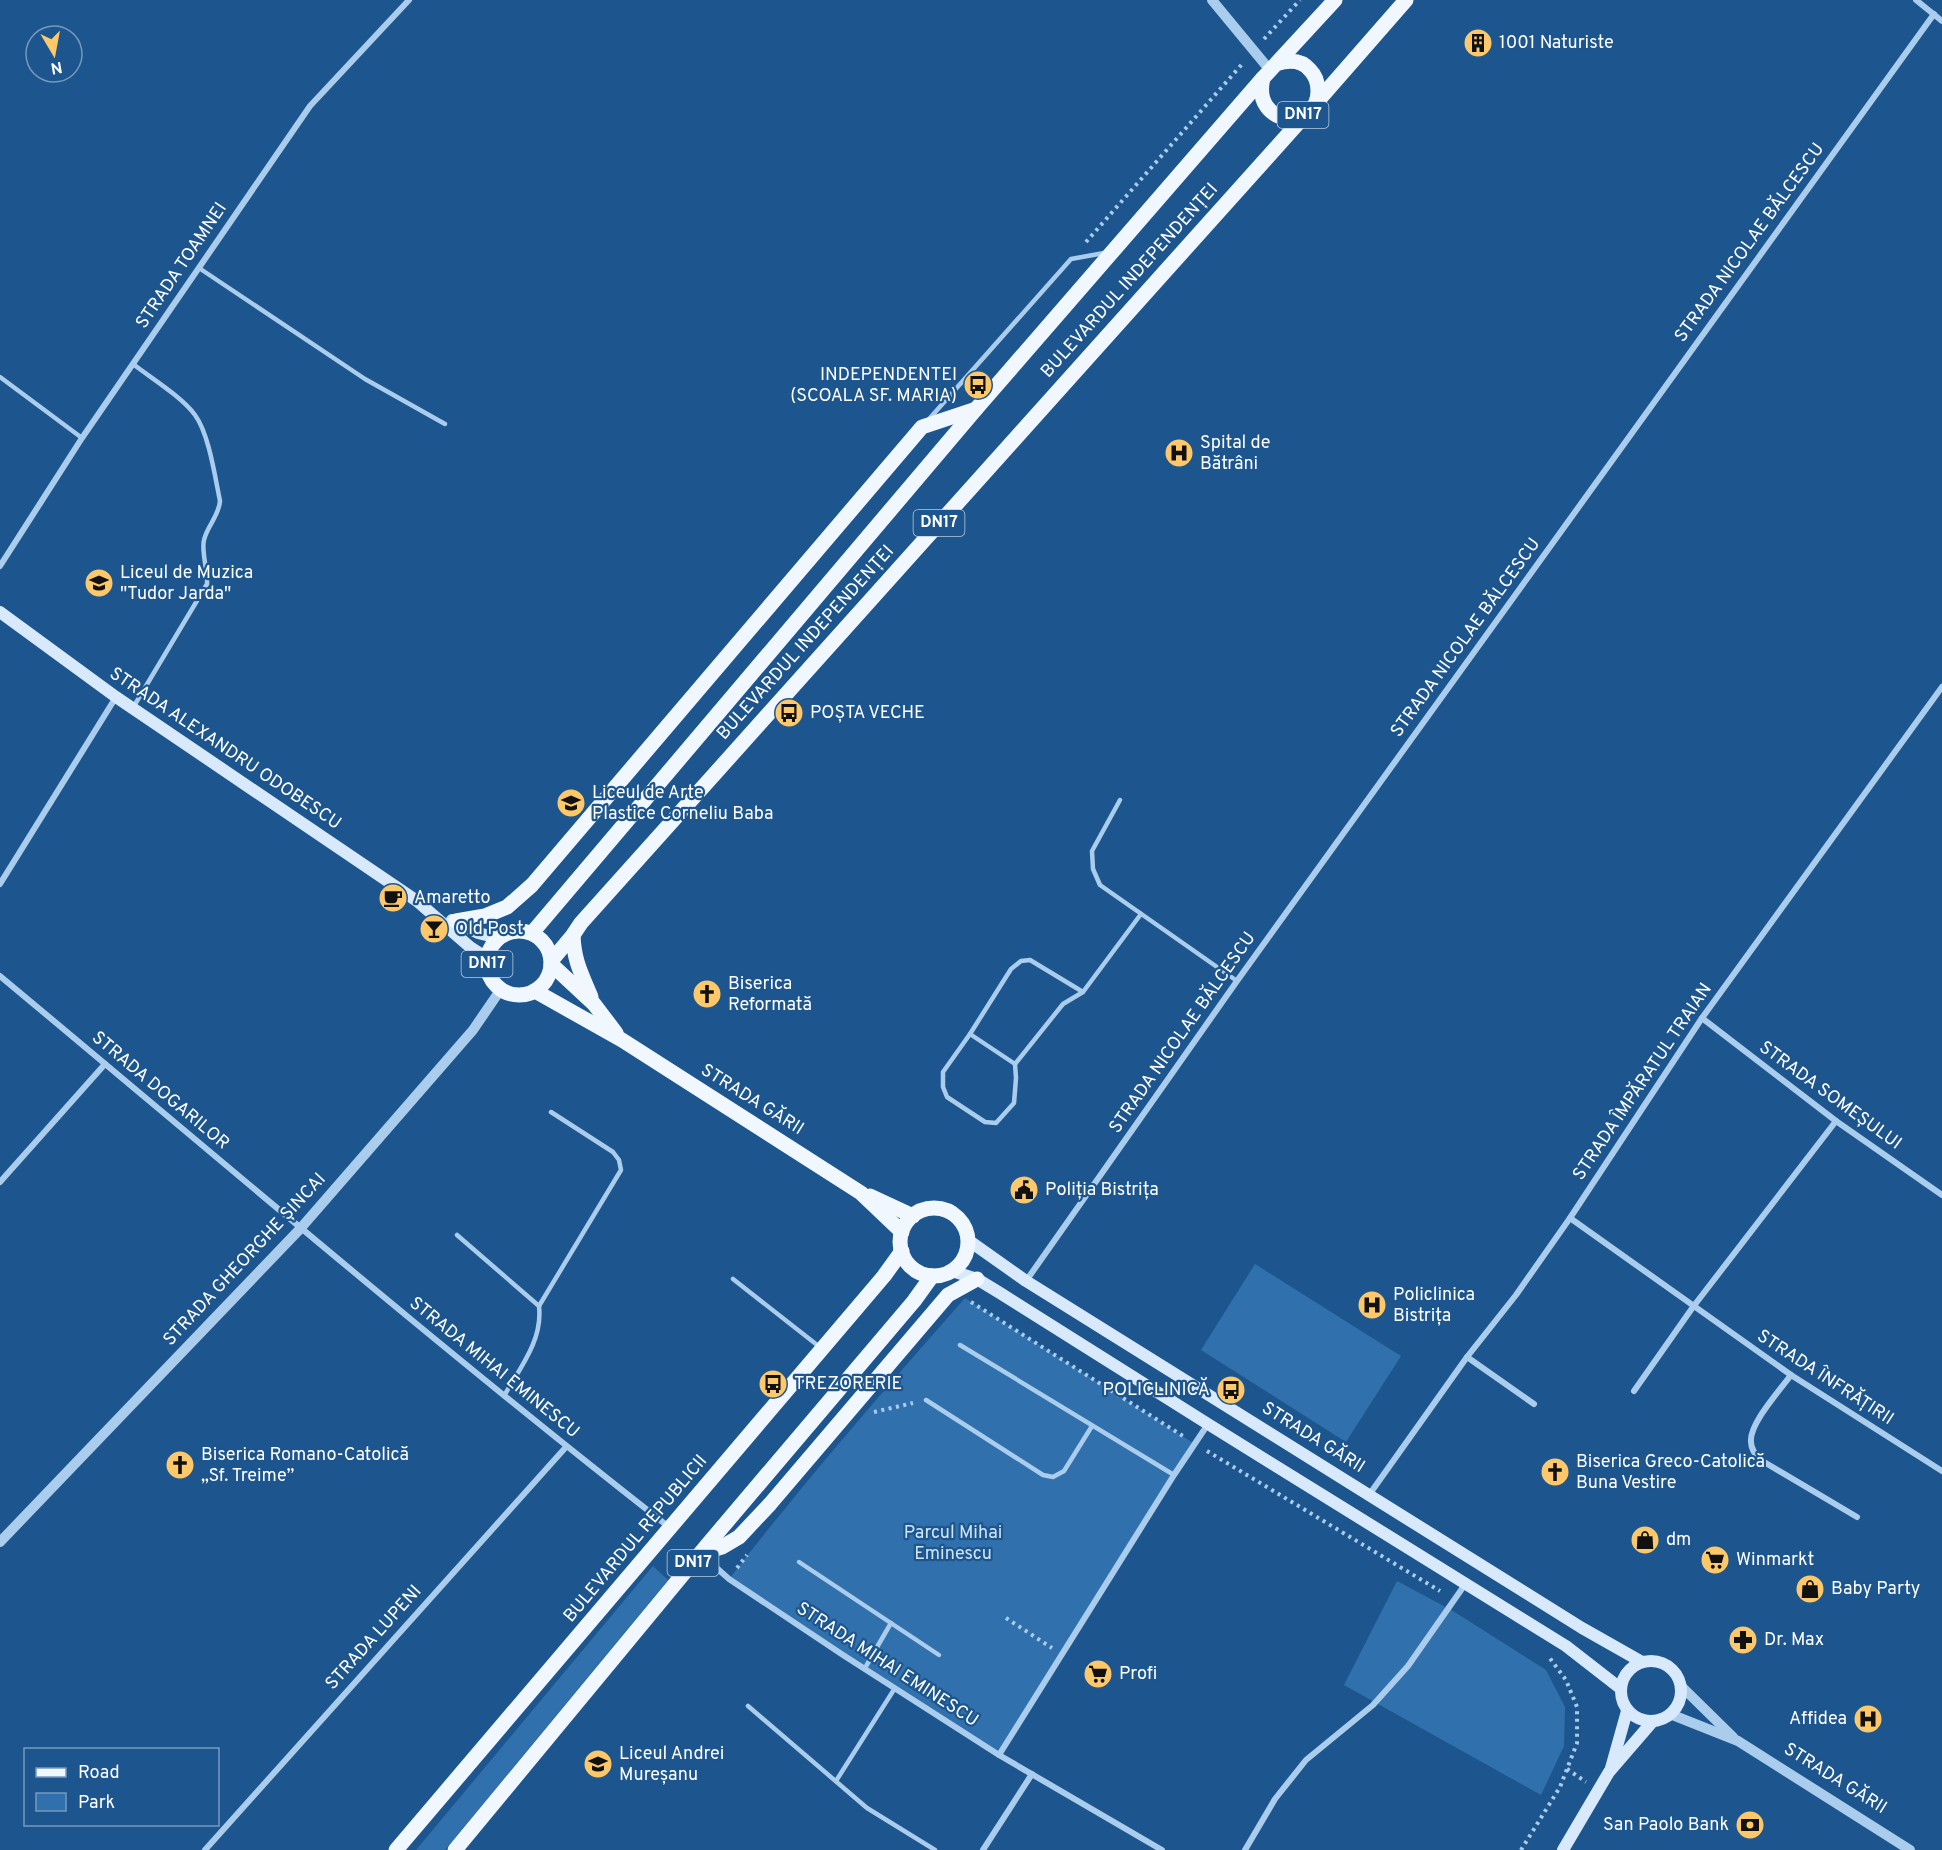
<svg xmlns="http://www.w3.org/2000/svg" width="1942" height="1850" viewBox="0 0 1942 1850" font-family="Overpass,sans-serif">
<rect width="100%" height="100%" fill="#1d568e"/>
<!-- green -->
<g fill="#3070ac">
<path d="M 1255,1264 L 1401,1356 L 1346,1442 L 1201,1350 Z"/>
<path d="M 965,1298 L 1195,1444 L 999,1755 L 729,1579 C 804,1482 884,1390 965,1298 Z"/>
<path d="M 653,1566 L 668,1580 L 445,1850 L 416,1850 Z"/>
<path d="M 1397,1581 L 1453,1611 L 1546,1670 L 1565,1707 L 1564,1746 L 1541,1795 L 1344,1685 Z"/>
</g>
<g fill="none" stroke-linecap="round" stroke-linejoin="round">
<!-- path -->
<g stroke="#abcded" stroke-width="4" stroke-dasharray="3 4.5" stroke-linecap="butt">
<path d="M 1264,39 L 1300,0"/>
<path d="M 1086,242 L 1243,63"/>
<path d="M 971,1302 L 1183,1436"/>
<path d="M 874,1412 L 913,1403"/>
<path d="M 1207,1451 L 1440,1591"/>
<path d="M 737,1568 L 747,1555"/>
<path d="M 1006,1618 L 1052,1648"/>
<path d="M 1567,1769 L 1586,1782"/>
<path d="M 1521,1850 L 1560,1787 L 1577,1743 L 1577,1707 L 1566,1680 L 1549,1657"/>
</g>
<!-- service -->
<g stroke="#abcded" stroke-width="4.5">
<path d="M 199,268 L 365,379 L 445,424"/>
<path d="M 133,364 C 151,378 182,397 195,415 C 209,434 215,477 220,501 C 219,516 207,526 204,540 C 201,551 208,571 207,584 L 134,706"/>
<path d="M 0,377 L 82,438"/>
<path d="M 930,418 L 1071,259 L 1104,253"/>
<path d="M 1120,800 L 1092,851 L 1093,869 L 1100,885 L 1237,981"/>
<path d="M 1083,992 L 1030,960 L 1021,961 L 1011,969 L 970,1034 L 1015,1064 L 1063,1004 L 1083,992 L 1141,914"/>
<path d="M 970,1034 L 943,1072 L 943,1087 L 947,1097 L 985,1122 L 996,1123 L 1014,1103 L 1016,1078 L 1015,1064"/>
<path d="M 457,1235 L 539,1306"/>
<path d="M 733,1279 L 821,1348"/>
<path d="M 960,1345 L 1174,1475"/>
<path d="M 504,1396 C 520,1368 543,1340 539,1306 L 621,1170 L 619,1160 L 613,1152 L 551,1112"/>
<path d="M 926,1400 L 1043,1475 L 1053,1477 L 1064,1471 L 1092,1426"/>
<path d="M 799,1562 L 939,1655"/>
<path d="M 865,1668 L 891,1623"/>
<path d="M 748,1706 L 867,1808 L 935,1850"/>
<path d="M 836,1781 L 895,1688"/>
</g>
<!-- minor -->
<g stroke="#abcded" stroke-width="6">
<path d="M 1916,0 L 1942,21"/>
<path d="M 0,566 L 82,438 L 310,106 L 409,0"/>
<path d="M 0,884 L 116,697"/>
<path d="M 0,976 C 222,1161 441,1349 669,1527"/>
<path d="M 1702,1018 L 1836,1121 L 1942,1195"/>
<path d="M 0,1182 L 105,1064"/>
<path d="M 1570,1218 L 1791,1375 L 1942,1471"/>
<path d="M 1026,1281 L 1237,981 L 1934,14"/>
<path d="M 1467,1357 L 1534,1404"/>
<path d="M 1791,1375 C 1780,1390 1749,1424 1751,1442 C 1751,1449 1755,1454 1759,1459 L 1857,1517"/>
<path d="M 1634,1391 L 1693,1307 L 1836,1121"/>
<path d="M 1369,1495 L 1467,1357 L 1516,1295 L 1570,1218 L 1702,1018 L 1942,687"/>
<path d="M 701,1554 L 729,1579 L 843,1655 L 999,1755 L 1162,1850"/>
<path d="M 999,1755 L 1174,1475 L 1208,1424"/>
<path d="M 205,1850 L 566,1447"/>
<path d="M 983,1850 L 1032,1774"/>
<path d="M 1245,1850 L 1275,1799 L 1306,1760 L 1373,1705 L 1408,1666 L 1466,1583"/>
</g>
<!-- tertiary -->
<g stroke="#abcded" stroke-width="10">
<path d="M 1212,0 L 1269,69"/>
<path d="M 0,1542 L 300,1229 L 473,1030 L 501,989"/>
<path d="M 1681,1686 L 1733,1737"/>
<path d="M 1670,1714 L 1738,1741 L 1910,1850"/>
</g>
<!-- secondary -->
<g stroke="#d7e9fa" stroke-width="12">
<path d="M 0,612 L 116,697 L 417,901 L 470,947 L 487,958"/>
<path d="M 452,920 L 478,933 L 498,938"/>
<path d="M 968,1240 L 1026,1281 L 1582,1628 L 1642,1662"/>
<path d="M 952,1271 L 977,1279 L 1000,1293 L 1208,1424 L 1566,1646 L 1620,1688"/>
<circle cx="1651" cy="1691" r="30"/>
<path d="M 1611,1768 L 1627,1711"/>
<path d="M 1563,1850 L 1609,1772 L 1653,1721"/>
</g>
<!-- primary -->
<g stroke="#f1f7ff" stroke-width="15">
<path d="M 1276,64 C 1288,60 1301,59 1310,70 C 1316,76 1318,82 1318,91 C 1318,131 1251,127 1263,78 L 1335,0"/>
<path d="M 1316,103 L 1406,0"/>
<path d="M 456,921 L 485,916 L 507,907 L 532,885 L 922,427 L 976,409"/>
<circle cx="519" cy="963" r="32"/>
<path d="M 532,933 L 976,409 L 1263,78"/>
<path d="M 573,935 C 574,961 581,973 591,997"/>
<path d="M 552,960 L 573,935 L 581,923 L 1308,112"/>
<path d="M 551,964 L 594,1004 L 616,1033"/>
<path d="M 535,991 L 622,1040 L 861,1193 L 902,1232"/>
<path d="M 870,1196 L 913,1216"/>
<circle cx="934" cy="1242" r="34"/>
<path d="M 701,1553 L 722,1547 L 739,1537 L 770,1504 L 948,1295 L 977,1279"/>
<path d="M 396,1850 L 884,1276 L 902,1251"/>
<path d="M 455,1850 L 708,1544 L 914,1301 L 932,1276"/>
</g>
</g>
<!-- icons -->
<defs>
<g id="building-disc" transform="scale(1.5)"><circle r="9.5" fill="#fdc869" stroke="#1d568e"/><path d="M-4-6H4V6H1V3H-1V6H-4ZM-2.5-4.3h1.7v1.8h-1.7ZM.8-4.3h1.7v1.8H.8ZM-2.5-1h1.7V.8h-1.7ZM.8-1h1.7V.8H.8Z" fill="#111"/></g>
<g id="bus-disc" transform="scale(1.5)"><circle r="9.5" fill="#fdc869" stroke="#1d568e"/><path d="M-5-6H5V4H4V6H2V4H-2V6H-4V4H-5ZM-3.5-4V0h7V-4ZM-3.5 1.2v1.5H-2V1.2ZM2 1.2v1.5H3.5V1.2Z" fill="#111"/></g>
<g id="hospital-disc" transform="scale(1.5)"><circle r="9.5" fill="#fdc869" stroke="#1d568e"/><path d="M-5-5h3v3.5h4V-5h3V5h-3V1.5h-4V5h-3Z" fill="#111"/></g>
<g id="university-disc" transform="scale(1.5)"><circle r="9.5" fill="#fdc869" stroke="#1d568e"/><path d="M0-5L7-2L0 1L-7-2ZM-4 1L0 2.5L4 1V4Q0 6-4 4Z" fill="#111"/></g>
<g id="cafe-disc" transform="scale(1.5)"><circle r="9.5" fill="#fdc869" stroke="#1d568e"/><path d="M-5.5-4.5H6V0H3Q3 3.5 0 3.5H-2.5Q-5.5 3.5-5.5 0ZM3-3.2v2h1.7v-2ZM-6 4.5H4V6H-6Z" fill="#111"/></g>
<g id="bar-disc" transform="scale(1.5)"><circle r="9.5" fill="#fdc869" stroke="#1d568e"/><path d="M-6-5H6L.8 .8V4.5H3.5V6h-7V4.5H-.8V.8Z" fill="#111"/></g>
<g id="church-disc" transform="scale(1.5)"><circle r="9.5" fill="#fdc869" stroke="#1d568e"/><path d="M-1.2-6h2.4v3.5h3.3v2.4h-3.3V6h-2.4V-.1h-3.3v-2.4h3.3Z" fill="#111"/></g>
<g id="civic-disc" transform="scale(1.5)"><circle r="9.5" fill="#fdc869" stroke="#1d568e"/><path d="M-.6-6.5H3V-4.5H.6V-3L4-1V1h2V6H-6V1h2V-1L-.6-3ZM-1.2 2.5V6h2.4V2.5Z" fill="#111"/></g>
<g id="shop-disc" transform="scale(1.5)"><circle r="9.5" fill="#fdc869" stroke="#1d568e"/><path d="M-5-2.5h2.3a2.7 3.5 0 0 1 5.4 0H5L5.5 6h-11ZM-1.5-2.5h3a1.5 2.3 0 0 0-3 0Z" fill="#111"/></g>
<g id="supermarket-disc" transform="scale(1.5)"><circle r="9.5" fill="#fdc869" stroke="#1d568e"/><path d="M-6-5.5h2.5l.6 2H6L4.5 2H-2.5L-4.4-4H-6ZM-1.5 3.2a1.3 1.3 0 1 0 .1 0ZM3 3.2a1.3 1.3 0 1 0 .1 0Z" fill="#111"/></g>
<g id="pharmacy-disc" transform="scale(1.5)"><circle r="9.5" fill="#fdc869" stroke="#1d568e"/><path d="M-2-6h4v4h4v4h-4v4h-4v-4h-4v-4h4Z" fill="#111"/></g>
<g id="bank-disc" transform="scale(1.5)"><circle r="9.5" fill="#fdc869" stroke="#1d568e"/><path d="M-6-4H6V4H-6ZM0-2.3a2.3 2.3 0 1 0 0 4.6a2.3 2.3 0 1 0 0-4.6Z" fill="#111"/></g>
</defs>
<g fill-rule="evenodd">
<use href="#building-disc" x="1478" y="43"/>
<use href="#bus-disc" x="978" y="385"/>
<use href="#hospital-disc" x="1179" y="453"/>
<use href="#university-disc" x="99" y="583"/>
<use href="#bus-disc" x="789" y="713"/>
<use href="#university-disc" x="571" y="803"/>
<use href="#cafe-disc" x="393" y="898"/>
<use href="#bar-disc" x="434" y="929"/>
<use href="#church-disc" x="707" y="994"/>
<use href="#civic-disc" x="1024" y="1190"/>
<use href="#hospital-disc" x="1372" y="1305"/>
<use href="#bus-disc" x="773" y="1384"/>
<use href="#bus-disc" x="1231" y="1390"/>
<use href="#church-disc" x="180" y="1465"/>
<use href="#church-disc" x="1555" y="1472"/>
<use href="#shop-disc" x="1645" y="1540"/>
<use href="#supermarket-disc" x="1715" y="1560"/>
<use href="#shop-disc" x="1810" y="1589"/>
<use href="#pharmacy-disc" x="1743" y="1640"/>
<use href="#supermarket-disc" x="1098" y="1674"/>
<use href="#hospital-disc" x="1868" y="1719"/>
<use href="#university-disc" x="598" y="1764"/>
<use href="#bank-disc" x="1750" y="1825"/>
</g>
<g text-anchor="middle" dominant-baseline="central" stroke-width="4.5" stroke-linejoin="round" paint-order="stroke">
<!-- shield labels -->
<g fill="#1d568e" stroke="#bcd" stroke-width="1.5">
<rect x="1277.5" y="102" width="51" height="26" rx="4.5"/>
<rect x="913.5" y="510" width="51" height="26" rx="4.5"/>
<rect x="461.5" y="951" width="51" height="26" rx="4.5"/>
<rect x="667.5" y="1550" width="51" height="26" rx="4.5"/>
</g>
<g font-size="16" font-weight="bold" fill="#fff">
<text x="1303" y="115">DN17</text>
<text x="939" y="523">DN17</text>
<text x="487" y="964">DN17</text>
<text x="693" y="1563">DN17</text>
</g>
<!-- poi labels -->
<g font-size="18" fill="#fff" stroke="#1d568e" text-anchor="start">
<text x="1499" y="43">1001 Naturiste</text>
<text x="957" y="375" text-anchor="end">INDEPENDENTEI<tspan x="957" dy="21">(SCOALA SF. MARIA)</tspan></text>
<text x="1200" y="443">Spital de<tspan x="1200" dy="21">Bătrâni</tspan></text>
<text x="120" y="573">Liceul de Muzica<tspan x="120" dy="21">"Tudor Jarda"</tspan></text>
<text x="810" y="713">POȘTA VECHE</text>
<text x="592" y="793">Liceul de Arte<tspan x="592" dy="21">Plastice Corneliu Baba</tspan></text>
<text x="414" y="898">Amaretto</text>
<text x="455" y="929">Old Post</text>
<text x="728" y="984">Biserica<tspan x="728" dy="21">Reformată</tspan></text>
<text x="1045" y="1190">Poliția Bistrița</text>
<text x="1393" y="1295">Policlinica<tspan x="1393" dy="21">Bistrița</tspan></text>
<text x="794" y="1384">TREZORERIE</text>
<text x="1210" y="1390" text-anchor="end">POLICLINICĂ</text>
<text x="201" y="1455">Biserica Romano-Catolică<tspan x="201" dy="21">„Sf. Treime”</tspan></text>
<text x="1576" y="1462">Biserica Greco-Catolică<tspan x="1576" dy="21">Buna Vestire</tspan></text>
<text x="1666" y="1540">dm</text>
<text x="1736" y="1560">Winmarkt</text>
<text x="1831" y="1589">Baby Party</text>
<text x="1764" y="1640">Dr. Max</text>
<text x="1119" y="1674">Profi</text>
<text x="1847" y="1719" text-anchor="end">Affidea</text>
<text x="619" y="1754">Liceul Andrei<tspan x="619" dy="21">Mureșanu</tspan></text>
<text x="1729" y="1825" text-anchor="end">San Paolo Bank</text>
</g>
<!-- street labels -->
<g font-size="18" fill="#fff" stroke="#1d568e">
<text transform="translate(1750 243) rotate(-54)">STRADA NICOLAE BĂLCESCU</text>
<text transform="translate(182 266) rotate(-56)">STRADA TOAMNEI</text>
<text transform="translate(1130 281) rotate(-48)">BULEVARDUL INDEPENDENȚEI</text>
<text transform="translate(1466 638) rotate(-54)">STRADA NICOLAE BĂLCESCU</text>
<text transform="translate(806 643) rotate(-48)">BULEVARDUL INDEPENDENȚEI</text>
<text transform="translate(225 749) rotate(34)">STRADA ALEXANDRU ODOBESCU</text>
<text transform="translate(1183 1033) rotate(-55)">STRADA NICOLAE BĂLCESCU</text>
<text transform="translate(1643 1082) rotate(-56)">STRADA ÎMPĂRATUL TRAIAN</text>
<text transform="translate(160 1091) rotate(40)">STRADA DOGARILOR</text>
<text transform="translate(1830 1096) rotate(36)">STRADA SOMEȘULUI</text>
<text transform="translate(752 1100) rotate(32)">STRADA GĂRII</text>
<text transform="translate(245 1260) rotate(-47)">STRADA GHEORGHE ȘINCAI</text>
<text transform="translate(494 1368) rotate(39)">STRADA MIHAI EMINESCU</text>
<text transform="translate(1825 1378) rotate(33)">STRADA ÎNFRĂȚIRII</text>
<text transform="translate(1313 1438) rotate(32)">STRADA GĂRII</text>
<text transform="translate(636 1539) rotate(-50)">BULEVARDUL REPUBLICII</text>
<text transform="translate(374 1638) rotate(-48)">STRADA LUPENI</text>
<text transform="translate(887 1665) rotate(33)">STRADA MIHAI EMINESCU</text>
<text transform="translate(1835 1779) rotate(32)">STRADA GĂRII</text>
</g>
<!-- park labels -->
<g font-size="18" fill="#d0e6f9" stroke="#1d568e">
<text x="953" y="1533">Parcul Mihai<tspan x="953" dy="21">Eminescu</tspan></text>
</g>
</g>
<!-- legend -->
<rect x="24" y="1748" width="195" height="78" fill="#1d568e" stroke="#779abb" stroke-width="1.5"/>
<rect x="36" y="1768" width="30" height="9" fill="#f1f7ff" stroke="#779abb" stroke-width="1.5"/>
<text x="78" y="1778" font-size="18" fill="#ffffff">Road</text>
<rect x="36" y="1793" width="30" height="18" fill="#3070ac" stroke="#779abb" stroke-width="1.5"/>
<text x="78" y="1808" font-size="18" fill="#ffffff">Park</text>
<!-- north arrow -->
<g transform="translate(54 54) rotate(170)"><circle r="28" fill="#1d568e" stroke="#779abb" stroke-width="1.5"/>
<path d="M0-4.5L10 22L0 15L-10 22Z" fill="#fdc869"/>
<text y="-9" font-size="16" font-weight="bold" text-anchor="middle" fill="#ffffff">N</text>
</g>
</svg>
